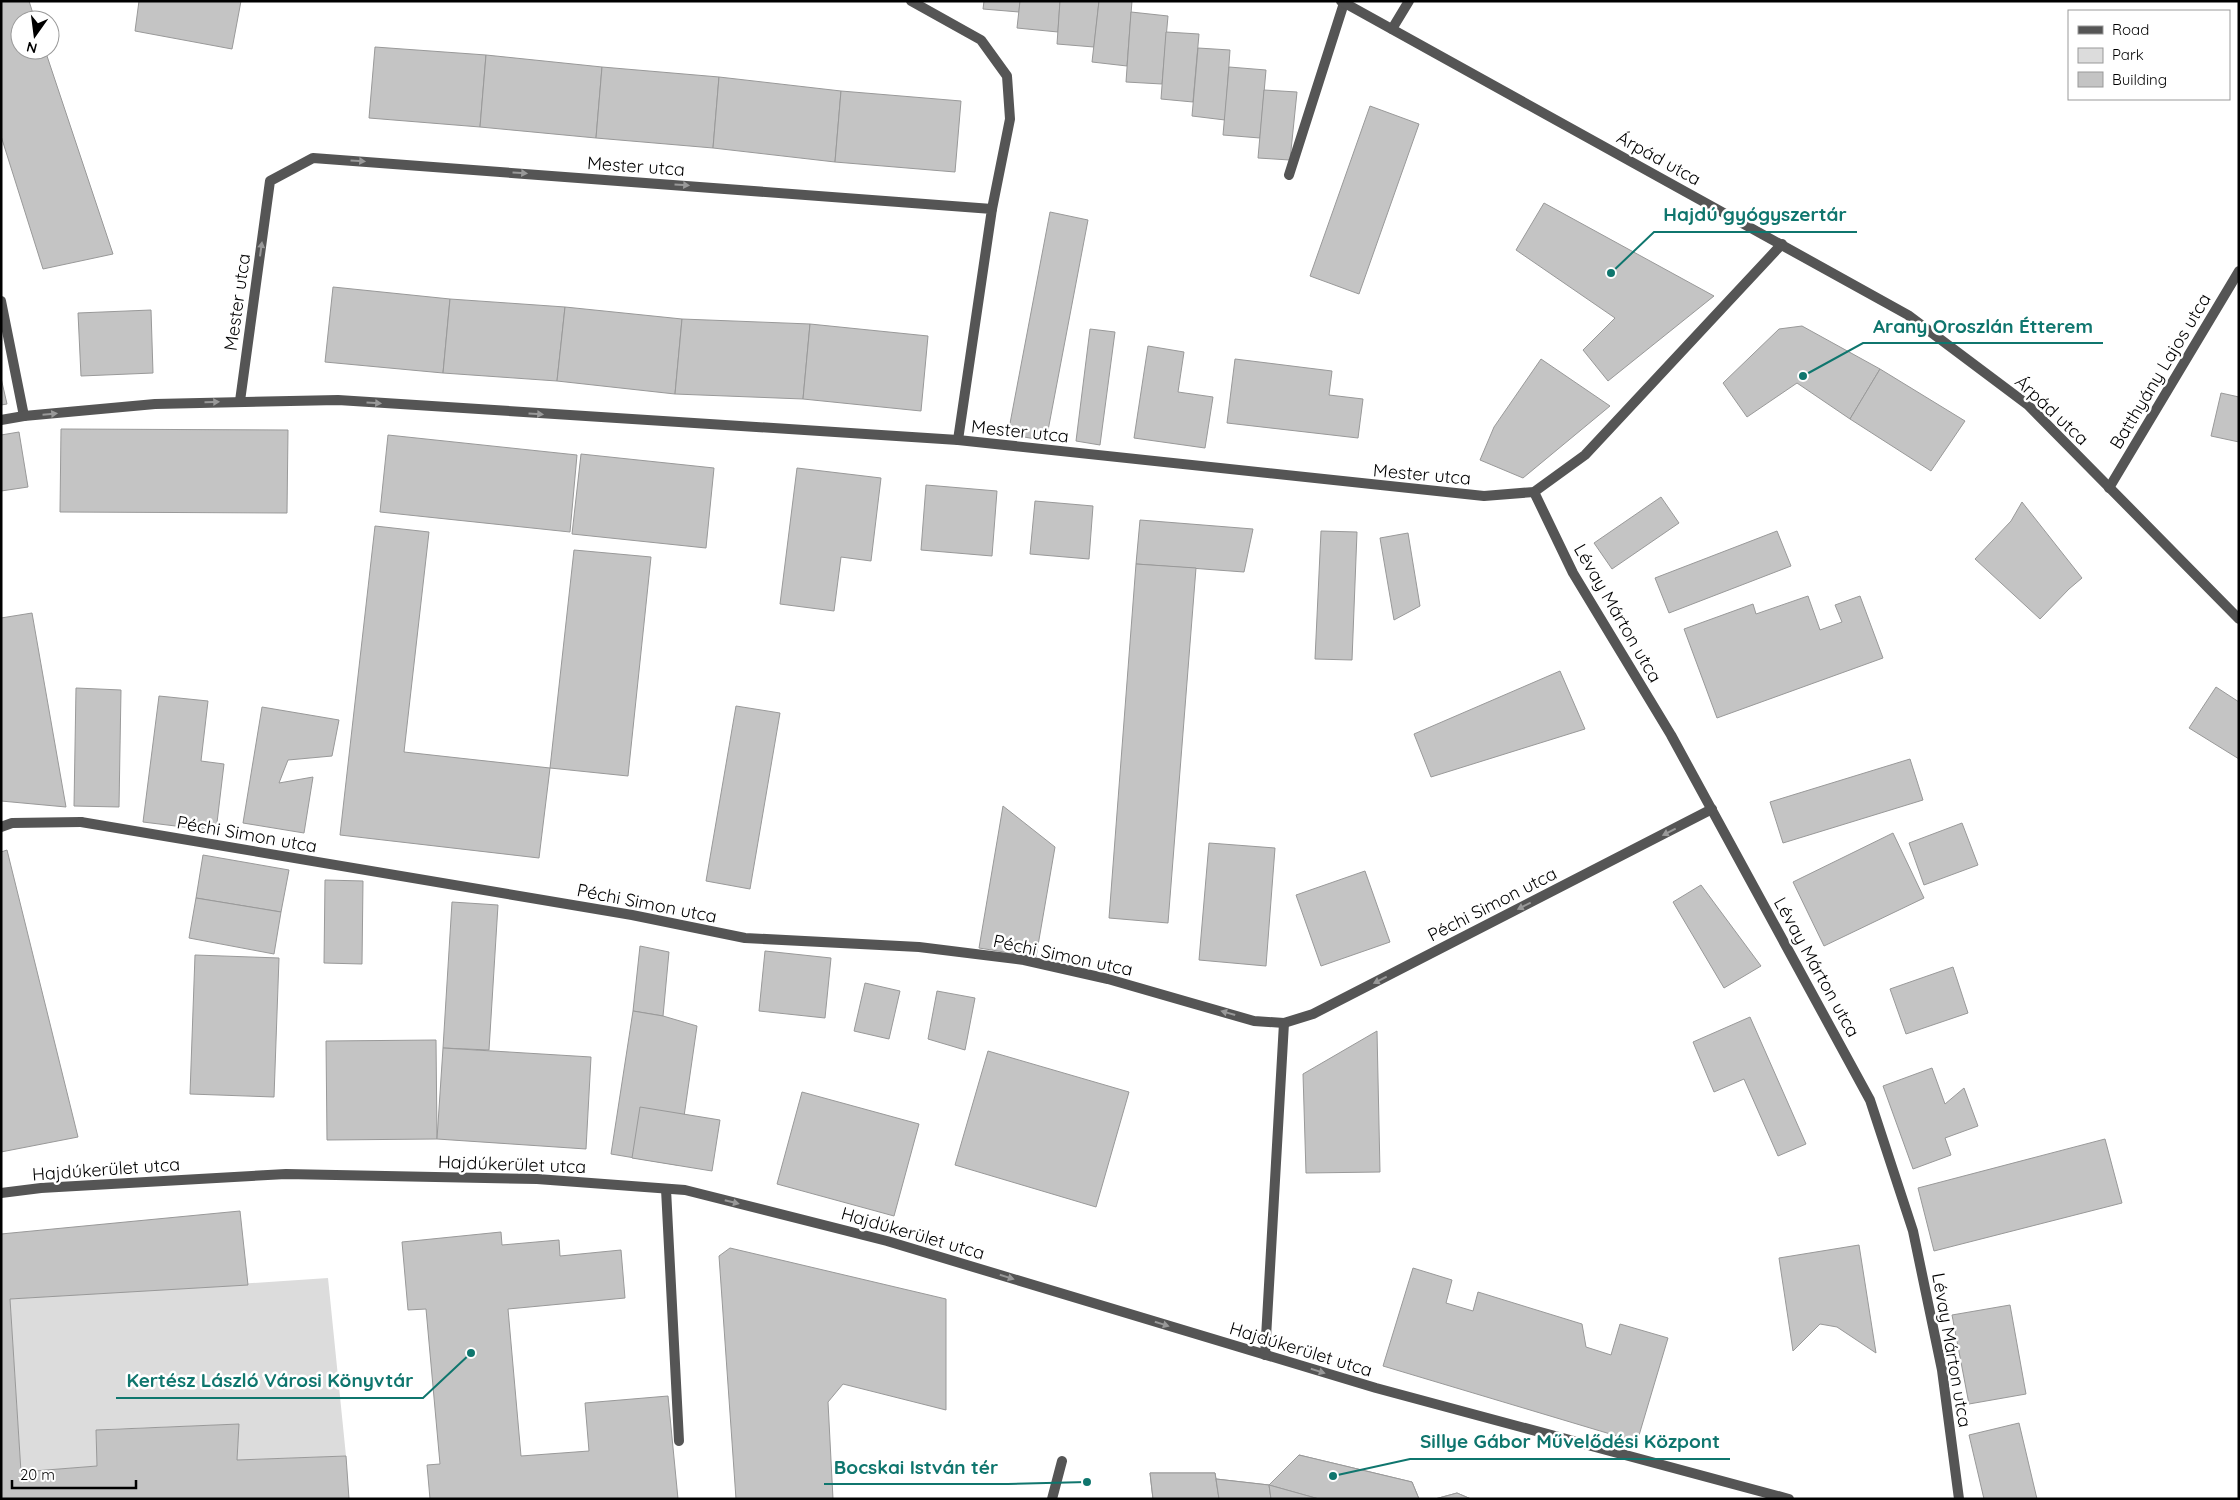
<svg xmlns="http://www.w3.org/2000/svg" width="2240" height="1500" viewBox="0 0 2240 1500" font-family="Quicksand,sans-serif">
<rect width="100%" height="100%" fill="#fff"/>
<!-- green -->
<path fill="#dcdcdc" d="M 328,1278 L 346,1456 L 237,1460 L 239,1424 L 107,1429 L 96,1431 L 97,1466 L 21,1472 L 10,1299 Z"/>
<!-- building -->
<g fill="#c4c4c4" stroke="#999">
<path d="M 1,1 L 29,1 L 35,20 L 20,20 L 20,50 L 45,50 L 113,254 L 43,269 L 1,136 Z"/>
<path d="M 139,1 L 241,1 L 232,49 L 135,31 Z"/>
<path d="M 984,1 L 1020,1 L 1019,12 L 983,9 Z"/>
<path d="M 1020,1 L 1060,1 L 1058,32 L 1017,28 Z"/>
<path d="M 1060,1 L 1099,1 L 1094,47 L 1057,44 Z"/>
<path d="M 1099,1 L 1132,1 L 1127,66 L 1092,62 Z"/>
<path d="M 1131,12 L 1168,16 L 1162,84 L 1126,82 Z"/>
<path d="M 1166,32 L 1199,34 L 1193,102 L 1161,99 Z"/>
<path d="M 375,47 L 486,55 L 480,127 L 369,118 Z"/>
<path d="M 1198,48 L 1230,50 L 1225,120 L 1192,116 Z"/>
<path d="M 486,55 L 602,67 L 596,138 L 480,127 Z"/>
<path d="M 602,67 L 719,77 L 713,148 L 596,138 Z"/>
<path d="M 1229,67 L 1266,70 L 1260,138 L 1223,135 Z"/>
<path d="M 719,77 L 841,91 L 835,162 L 713,148 Z"/>
<path d="M 1264,90 L 1297,92 L 1290,160 L 1258,158 Z"/>
<path d="M 841,91 L 961,101 L 955,172 L 835,162 Z"/>
<path d="M 1370,106 L 1419,124 L 1359,294 L 1310,276 Z"/>
<path d="M 1544,203 L 1714,296 L 1608,381 L 1583,350 L 1615,318 L 1516,250 Z"/>
<path d="M 1050,212 L 1088,220 L 1046,441 L 1008,434 Z"/>
<path d="M 333,287 L 450,299 L 443,373 L 325,362 Z"/>
<path d="M 450,299 L 565,307 L 557,381 L 443,373 Z"/>
<path d="M 565,307 L 682,319 L 675,394 L 557,381 Z"/>
<path d="M 151,310 L 153,373 L 81,376 L 78,313 Z"/>
<path d="M 682,319 L 810,324 L 803,399 L 675,394 Z"/>
<path d="M 810,324 L 928,336 L 921,411 L 803,399 Z"/>
<path d="M 1802,326 L 1880,369 L 1850,419 L 1797,383 L 1747,417 L 1723,383 L 1779,329 Z"/>
<path d="M 1090,329 L 1115,332 L 1100,445 L 1076,441 Z"/>
<path d="M 1148,346 L 1184,352 L 1178,392 L 1213,397 L 1205,448 L 1134,438 Z"/>
<path d="M 1235,359 L 1332,371 L 1329,395 L 1363,399 L 1358,438 L 1227,423 Z"/>
<path d="M 1541,359 L 1610,406 L 1523,478 L 1480,460 L 1494,427 Z"/>
<path d="M 1880,369 L 1965,421 L 1931,471 L 1850,419 Z"/>
<path d="M 1,378 L 7,404 L 1,405 Z"/>
<path d="M 2221,393 L 2239,397 L 2239,442 L 2211,436 Z"/>
<path d="M 61,429 L 288,430 L 287,513 L 60,512 Z"/>
<path d="M 19,432 L 28,487 L 1,491 L 1,435 Z"/>
<path d="M 388,435 L 577,455 L 570,532 L 380,512 Z"/>
<path d="M 581,454 L 714,468 L 706,548 L 572,534 Z"/>
<path d="M 797,468 L 881,478 L 871,561 L 841,557 L 834,611 L 780,604 Z"/>
<path d="M 926,485 L 997,491 L 992,556 L 921,550 Z"/>
<path d="M 1661,497 L 1679,523 L 1612,569 L 1594,543 Z"/>
<path d="M 1035,501 L 1093,506 L 1089,559 L 1030,554 Z"/>
<path d="M 2022,502 L 2082,578 L 2069,589 L 2040,619 L 1975,559 L 2011,521 Z"/>
<path d="M 1140,520 L 1253,529 L 1244,572 L 1136,564 Z"/>
<path d="M 375,526 L 429,532 L 404,752 L 550,768 L 539,858 L 340,835 Z"/>
<path d="M 1321,531 L 1357,532 L 1352,660 L 1315,659 Z"/>
<path d="M 1777,531 L 1791,566 L 1669,613 L 1655,578 Z"/>
<path d="M 1408,533 L 1420,606 L 1394,620 L 1380,538 Z"/>
<path d="M 574,550 L 651,557 L 628,776 L 550,768 Z"/>
<path d="M 1136,564 L 1196,568 L 1168,923 L 1109,918 Z"/>
<path d="M 1808,596 L 1820,630 L 1842,622 L 1835,605 L 1860,596 L 1883,658 L 1717,718 L 1684,629 L 1753,604 L 1756,614 Z"/>
<path d="M 32,613 L 66,807 L 1,801 L 1,618 Z"/>
<path d="M 1560,671 L 1585,729 L 1431,777 L 1414,734 Z"/>
<path d="M 2216,687 L 2239,702 L 2239,759 L 2189,728 Z"/>
<path d="M 76,688 L 121,690 L 119,807 L 74,806 Z"/>
<path d="M 159,696 L 208,701 L 201,761 L 224,764 L 216,831 L 143,822 Z"/>
<path d="M 736,706 L 780,713 L 750,889 L 706,881 Z"/>
<path d="M 262,707 L 339,720 L 332,756 L 288,760 L 279,783 L 313,777 L 304,833 L 243,823 Z"/>
<path d="M 1910,759 L 1923,800 L 1783,843 L 1770,802 Z"/>
<path d="M 1003,806 L 1055,847 L 1036,957 L 979,948 Z"/>
<path d="M 1962,823 L 1978,865 L 1924,885 L 1909,843 Z"/>
<path d="M 1893,833 L 1924,898 L 1824,946 L 1793,882 Z"/>
<path d="M 1209,843 L 1275,848 L 1266,966 L 1199,960 Z"/>
<path d="M 7,850 L 78,1137 L 1,1152 L 1,852 Z"/>
<path d="M 203,855 L 289,870 L 281,912 L 196,898 Z"/>
<path d="M 1365,871 L 1390,942 L 1321,966 L 1296,895 Z"/>
<path d="M 325,880 L 363,881 L 362,964 L 324,963 Z"/>
<path d="M 1701,885 L 1761,966 L 1724,988 L 1673,902 Z"/>
<path d="M 196,898 L 281,912 L 274,954 L 189,938 Z"/>
<path d="M 452,902 L 498,905 L 489,1050 L 443,1048 Z"/>
<path d="M 640,946 L 669,952 L 663,1016 L 633,1011 Z"/>
<path d="M 765,951 L 831,958 L 825,1018 L 759,1011 Z"/>
<path d="M 195,955 L 279,958 L 274,1097 L 190,1094 Z"/>
<path d="M 1953,967 L 1968,1013 L 1906,1034 L 1890,989 Z"/>
<path d="M 865,983 L 900,991 L 889,1039 L 854,1031 Z"/>
<path d="M 937,991 L 975,998 L 965,1050 L 928,1039 Z"/>
<path d="M 633,1011 L 663,1016 L 697,1026 L 677,1165 L 611,1154 Z"/>
<path d="M 1750,1017 L 1806,1144 L 1778,1156 L 1744,1079 L 1714,1092 L 1693,1042 Z"/>
<path d="M 1377,1031 L 1380,1172 L 1306,1173 L 1303,1074 Z"/>
<path d="M 436,1040 L 437,1139 L 327,1140 L 326,1041 Z"/>
<path d="M 443,1048 L 591,1057 L 586,1149 L 437,1139 Z"/>
<path d="M 988,1051 L 1129,1092 L 1096,1207 L 955,1165 Z"/>
<path d="M 1932,1068 L 1945,1104 L 1964,1088 L 1978,1126 L 1945,1138 L 1951,1155 L 1913,1169 L 1883,1086 Z"/>
<path d="M 802,1092 L 919,1124 L 894,1216 L 777,1184 Z"/>
<path d="M 640,1107 L 720,1120 L 712,1171 L 632,1158 Z"/>
<path d="M 2105,1139 L 2122,1203 L 1934,1251 L 1918,1188 Z"/>
<path d="M 240,1211 L 248,1285 L 10,1299 L 21,1472 L 97,1466 L 96,1430 L 239,1424 L 237,1460 L 346,1456 L 349,1499 L 1,1499 L 1,1234 Z"/>
<path d="M 501,1232 L 502,1245 L 559,1240 L 560,1256 L 621,1250 L 625,1298 L 508,1309 L 521,1456 L 589,1451 L 585,1403 L 668,1396 L 678,1499 L 430,1499 L 427,1465 L 440,1464 L 426,1309 L 408,1310 L 402,1242 Z"/>
<path d="M 1859,1245 L 1876,1353 L 1837,1327 L 1820,1324 L 1793,1351 L 1779,1258 Z"/>
<path d="M 730,1248 L 946,1299 L 946,1410 L 843,1384 L 828,1402 L 833,1499 L 736,1499 L 719,1256 Z"/>
<path d="M 1413,1268 L 1452,1280 L 1446,1303 L 1473,1311 L 1478,1292 L 1582,1324 L 1586,1347 L 1611,1355 L 1620,1324 L 1668,1338 L 1637,1442 L 1383,1366 Z"/>
<path d="M 2010,1305 L 2026,1394 L 1969,1404 L 1952,1315 Z"/>
<path d="M 2019,1423 L 2037,1499 L 1984,1499 L 1969,1435 Z"/>
<path d="M 1299,1455 L 1412,1482 L 1419,1499 L 1153,1499 L 1150,1473 L 1215,1473 L 1216,1479 L 1269,1485 Z"/>
<path d="M 1299,1455 L 1412,1482 L 1419,1499 L 1319,1499 L 1269,1485 Z"/>
<path d="M 1150,1473 L 1215,1473 L 1219,1499 L 1153,1499 Z"/>
<path d="M 1216,1479 L 1269,1485 L 1271,1499 L 1219,1499 Z"/>
<path d="M 1269,1485 L 1319,1499 L 1271,1499 Z"/>
<path d="M 1457,1493 L 1471,1499 L 1435,1499 Z"/>
<path d="M 1457,1493 L 1471,1499 L 1435,1499 Z"/>
</g>
<g fill="none" stroke-linecap="round" stroke-linejoin="round">
<!-- service -->
<path stroke="#555" stroke-width="10" d="M 911,1 L 981,40 L 1007,76 L 1010,119 L 992,209"/>
<!-- pedestrian -->
<path stroke="#555" stroke-width="10" d="M 1,827 L 12,823 L 81,822"/>
<!-- minor -->
<g stroke="#555" stroke-width="10">
<path d="M 1392,29 L 1409,1"/>
<path d="M 1289,175 L 1344,3"/>
<path d="M 1,301 L 24,416"/>
<path d="M 240,401 L 270,181 L 313,158 L 992,209 L 958,440"/>
<path d="M 1,420 L 24,416 L 155,404 L 338,400 L 958,440 L 1484,496 L 1534,492 L 1585,455 L 1782,244"/>
<path d="M 2109,488 L 2239,271"/>
<path d="M 1534,492 L 1573,573 L 1671,735 L 1870,1100 L 1913,1231 L 1942,1370 L 1959,1499"/>
<path d="M 81,822 L 632,915 L 745,938 L 919,947 L 1024,960 L 1108,979 L 1254,1021 L 1284,1023 L 1313,1014 L 1712,809"/>
<path d="M 666,1189 L 679,1441"/>
<path d="M 1,1193 L 41,1188 L 286,1174 L 537,1179 L 685,1190 L 887,1241 L 1376,1388 L 1789,1499"/>
<path d="M 1265,1355 L 1284,1023"/>
<path d="M 1052,1499 L 1062,1461"/>
</g>
<!-- tertiary -->
<path stroke="#555" stroke-width="10" d="M 1341,1 L 1908,315 L 2028,405 L 2239,619"/>
</g>
<!-- one-way arrows -->
<defs><path id="oneway-solid" d="M-6-.8H1V-3.2L6.5 0L1 3.2V.8H-6Z" transform="scale(1.25)"/></defs>
<g fill="#999">
<use href="#oneway-solid" transform="translate(358 161) rotate(4)"/>
<use href="#oneway-solid" transform="translate(520 173) rotate(4)"/>
<use href="#oneway-solid" transform="translate(682 185) rotate(4)"/>
<use href="#oneway-solid" transform="translate(261 249) rotate(-82)"/>
<use href="#oneway-solid" transform="translate(212 402) rotate(-2)"/>
<use href="#oneway-solid" transform="translate(374 403) rotate(4)"/>
<use href="#oneway-solid" transform="translate(50 414) rotate(-5)"/>
<use href="#oneway-solid" transform="translate(536 414) rotate(4)"/>
<use href="#oneway-solid" transform="translate(1669 832) rotate(153)"/>
<use href="#oneway-solid" transform="translate(1524 906) rotate(153)"/>
<use href="#oneway-solid" transform="translate(1380 980) rotate(153)"/>
<use href="#oneway-solid" transform="translate(1228 1013) rotate(-164)"/>
<use href="#oneway-solid" transform="translate(732 1202) rotate(14)"/>
<use href="#oneway-solid" transform="translate(1007 1277) rotate(17)"/>
<use href="#oneway-solid" transform="translate(1162 1324) rotate(17)"/>
<use href="#oneway-solid" transform="translate(1318 1371) rotate(17)"/>
</g>
<g text-anchor="middle" dominant-baseline="central" stroke-width="5" stroke-linejoin="round" paint-order="stroke">
<!-- street labels -->
<g font-size="18" fill="#000" stroke="#fff">
<text transform="translate(1659 158) rotate(29)">Árpád utca</text>
<text transform="translate(636 166) rotate(4)">Mester utca</text>
<text transform="translate(237 302) rotate(-82)">Mester utca</text>
<text transform="translate(2160 371) rotate(-59)">Batthyány Lajos utca</text>
<text transform="translate(2052 410) rotate(43)">Árpád utca</text>
<text transform="translate(1020 431) rotate(6)">Mester utca</text>
<text transform="translate(1422 474) rotate(5)">Mester utca</text>
<text transform="translate(1618 613) rotate(60)">Lévay Márton utca</text>
<text transform="translate(247 834) rotate(10)">Péchi Simon utca</text>
<text transform="translate(647 903) rotate(11)">Péchi Simon utca</text>
<text transform="translate(1492 904) rotate(-27)">Péchi Simon utca</text>
<text transform="translate(1063 955) rotate(12)">Péchi Simon utca</text>
<text transform="translate(1817 967) rotate(61)">Lévay Márton utca</text>
<text transform="translate(512 1164) rotate(2)">Hajdúkerület utca</text>
<text transform="translate(106 1169) rotate(-4)">Hajdúkerület utca</text>
<text transform="translate(913 1233) rotate(16)">Hajdúkerület utca</text>
<text transform="translate(1301 1349) rotate(17)">Hajdúkerület utca</text>
<text transform="translate(1952 1350) rotate(80)">Lévay Márton utca</text>
</g>
</g>
<!-- callouts -->
<path fill="none" stroke="#0f766e" stroke-width="2" d="M1611 273L1654 232H1857M1803 376L1863 343H2103M471 1353L423 1398H116M1333 1476L1410 1459H1730M1087 1482L1008 1484H824"/>
<g fill="#0f766e" stroke="#fff" stroke-width="2">
<circle cx="1611" cy="273" r="5"/>
<circle cx="1803" cy="376" r="5"/>
<circle cx="471" cy="1353" r="5"/>
<circle cx="1333" cy="1476" r="5"/>
<circle cx="1087" cy="1482" r="5"/>
</g>
<g font-size="19" text-anchor="middle" font-weight="bold" fill="#0f766e" stroke="#fff" stroke-width="5" stroke-linejoin="round" paint-order="stroke">
<text x="1755" y="221">Hajdú gyógyszertár</text>
<text x="1983" y="333">Arany Oroszlán Étterem</text>
<text x="270" y="1387">Kertész László Városi Könyvtár</text>
<text x="1570" y="1448">Sillye Gábor Művelődési Központ</text>
<text x="916" y="1474">Bocskai István tér</text>
</g>
<!-- border -->
<rect width="2240" height="1500" fill="none" stroke="#000000" stroke-width="5"/>
<!-- legend -->
<rect x="2068" y="10" width="162" height="90" fill="#ffffff" stroke="#999999"/>
<rect x="2078" y="26" width="25" height="8" fill="#555555" stroke="#999999"/>
<text x="2112" y="35" font-size="15" fill="#000000">Road</text>
<rect x="2078" y="48" width="25" height="15" fill="#dcdcdc" stroke="#999999"/>
<text x="2112" y="60" font-size="15" fill="#000000">Park</text>
<rect x="2078" y="72" width="25" height="15" fill="#c4c4c4" stroke="#999999"/>
<text x="2112" y="85" font-size="15" fill="#000000">Building</text>
<!-- north arrow -->
<g transform="translate(35 35) rotate(194)"><circle r="24" fill="#ffffff" stroke="#999999"/>
<path d="M0-4L9 19L0 12L-9 19Z" fill="#000000"/>
<text y="-8" font-size="14" font-weight="bold" text-anchor="middle" fill="#000000">N</text>
</g>
<!-- scale -->
<path d="M12 1480v8h124v-8" fill="none" stroke="#000000" stroke-width="2.5"/>
<text x="20" y="1480" font-size="15" fill="#000000" stroke="#ffffff" stroke-width="4" paint-order="stroke">20 m</text>
</svg>
